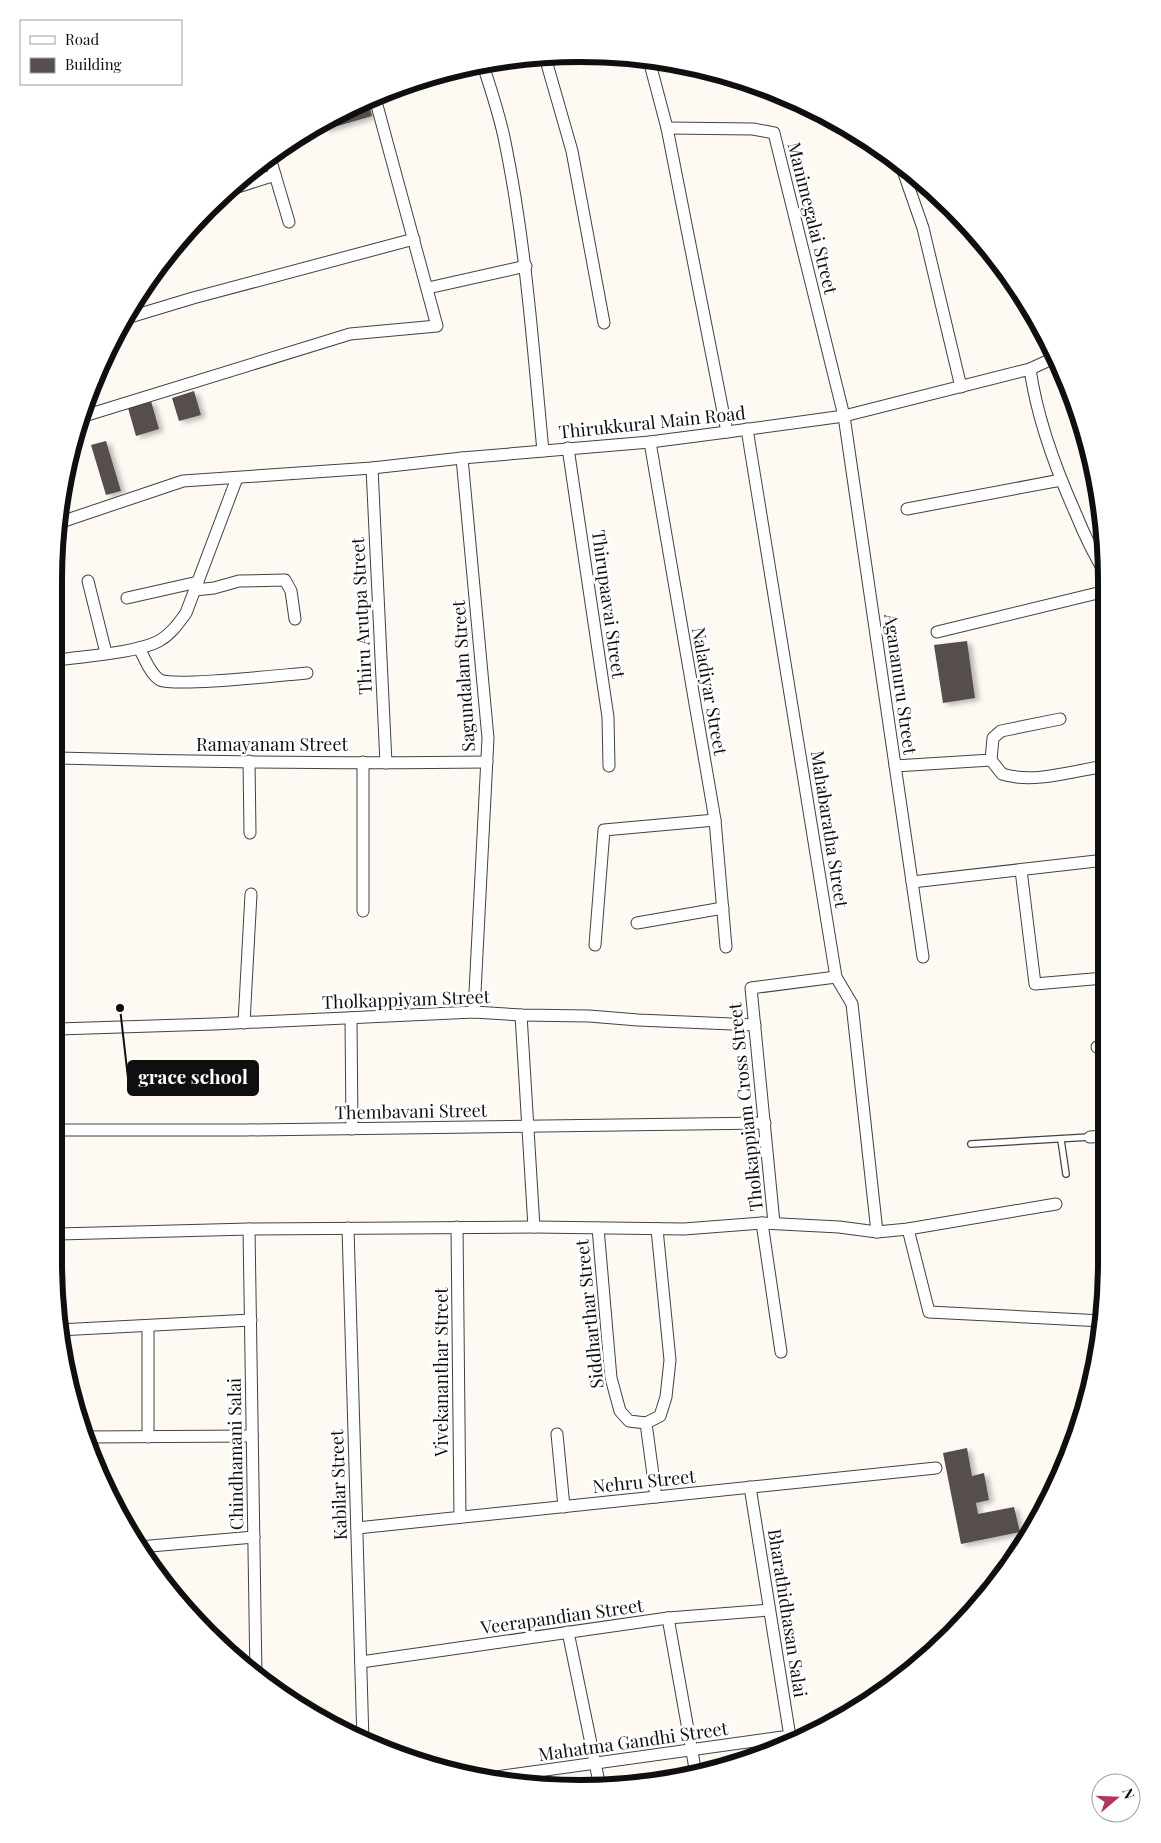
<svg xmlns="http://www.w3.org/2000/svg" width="1161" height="1843" viewBox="0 0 1161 1843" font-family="'Playfair Display',serif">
<defs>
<filter id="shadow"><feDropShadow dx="4.5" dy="2.5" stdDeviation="2.5" flood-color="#0004"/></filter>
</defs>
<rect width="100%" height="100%" fill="#fef9f3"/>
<!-- building -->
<g fill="#574e4d" filter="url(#shadow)">
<path d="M 368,101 L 372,116 L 324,130 L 322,122 Z"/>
<path d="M 194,391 L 201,415 L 179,421 L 172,398 Z"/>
<path d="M 151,401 L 159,429 L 136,436 L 128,408 Z"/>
<path d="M 106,441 L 121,491 L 106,495 L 91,445 Z"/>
<path d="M 967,641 L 975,698 L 943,703 L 934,645 Z"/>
<path d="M 967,1448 L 972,1476 L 984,1473 L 989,1500 L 976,1503 L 978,1514 L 1014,1507 L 1020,1532 L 961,1544 L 943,1453 Z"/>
</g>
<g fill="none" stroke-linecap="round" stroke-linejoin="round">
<!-- lane casing -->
<g stroke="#424242" stroke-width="8">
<g id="lane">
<path d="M 1061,1140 L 1066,1174"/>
<path d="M 971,1144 L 1090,1137"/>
</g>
</g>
<!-- street casing -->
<g stroke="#424242" stroke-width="13">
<g id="street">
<path d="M 545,57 L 572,151 L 604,323"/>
<path d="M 649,60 L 667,128 L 727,432"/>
<path d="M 483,65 C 491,90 500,116 505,142 C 526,244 533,348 543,451"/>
<path d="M 667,128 L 753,129 L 774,133 L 844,416 L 923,957"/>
<path d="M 270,158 L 289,222"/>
<path d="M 900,162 L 923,228 L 961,387"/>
<path d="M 228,190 L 275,175"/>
<path d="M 428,288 L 526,266"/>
<path d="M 130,317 L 193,298 L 414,239"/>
<path d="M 1030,369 L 1056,357"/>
<path d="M 84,416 L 350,334 L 437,326 L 375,98"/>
<path d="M 747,429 L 836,977 L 852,1004 L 877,1232"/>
<path d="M 650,442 L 715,820 L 726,947"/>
<path d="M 568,448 L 608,717 L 609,766"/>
<path d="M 462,458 L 488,738 L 474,1012"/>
<path d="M 372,468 L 386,763"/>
<path d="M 907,509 L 1061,480"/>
<path d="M 58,523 L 183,481 L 372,468 L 462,458 L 650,442 L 727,432 L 844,416 L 1030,369 C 1037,418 1055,467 1075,512 C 1084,534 1093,554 1106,574"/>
<path d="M 88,581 L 106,653"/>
<path d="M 195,590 L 214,588 L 239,581 L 285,580 L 291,591 L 295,619"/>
<path d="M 127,598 L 198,582"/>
<path d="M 937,632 L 1106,591"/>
<path d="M 139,648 C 144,657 150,674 160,680 C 176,687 282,675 307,673"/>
<path d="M 58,660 C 85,656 136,653 159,641 C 171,634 178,624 186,613 L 237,478"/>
<path d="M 58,758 C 201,762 344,764 487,762"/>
<path d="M 991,760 L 1002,774 C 1034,784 1073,771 1105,766"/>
<path d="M 249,761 L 250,833"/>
<path d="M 895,766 L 991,760 L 993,738 L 1001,731 L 1060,719"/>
<path d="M 1021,870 L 1035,984 L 1104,978"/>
<path d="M 912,882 L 1105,860"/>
<path d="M 363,911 L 363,762"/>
<path d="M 637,923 L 723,908"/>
<path d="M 595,945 L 604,830 L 715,820"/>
<path d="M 521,1015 L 534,1227"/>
<path d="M 351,1018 L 352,1129"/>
<path d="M 244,1023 L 251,894"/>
<path d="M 58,1029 L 214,1024 L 474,1012 L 521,1015 L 589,1016 L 638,1020 L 755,1025"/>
<path d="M 1097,1047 L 1104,1046"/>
<path d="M 58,1130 L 245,1130 L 765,1123"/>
<path d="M 1090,1137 L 1104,1136"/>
<path d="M 762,1223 L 781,1352"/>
<path d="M 774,1223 L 751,988 L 836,977"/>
<path d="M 457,1227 L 460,1517"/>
<path d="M 348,1228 L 363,1741"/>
<path d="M 598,1228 L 611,1378 L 620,1411 L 629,1421 L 646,1423 L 656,1497"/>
<path d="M 249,1229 L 256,1677"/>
<path d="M 908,1229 L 929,1312 L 1103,1321"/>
<path d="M 58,1234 L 249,1229 L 534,1227 L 684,1229 L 762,1223 L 839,1227 L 877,1232 L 908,1229 L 1056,1204"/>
<path d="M 148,1326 L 148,1437"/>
<path d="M 58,1330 L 251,1320"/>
<path d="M 646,1423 L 660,1416 L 666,1397 L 670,1360 L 657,1229"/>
<path d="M 557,1434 L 564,1507"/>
<path d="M 84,1437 L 252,1436"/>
<path d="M 750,1487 L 791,1743"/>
<path d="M 357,1528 L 936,1468"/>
<path d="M 139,1547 L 254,1537"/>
<path d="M 668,1618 L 696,1774"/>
<path d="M 568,1632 L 600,1787"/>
<path d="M 361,1662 L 668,1618 L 769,1610"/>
<path d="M 481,1779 L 790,1736"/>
</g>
</g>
<!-- lane -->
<use href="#lane" stroke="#fff" stroke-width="5.5"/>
<!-- street -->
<use href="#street" stroke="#fff" stroke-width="11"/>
</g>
<g text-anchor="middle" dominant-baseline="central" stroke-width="5" stroke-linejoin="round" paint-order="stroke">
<!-- street labels -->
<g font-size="18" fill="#0f0f0f" stroke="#fff">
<text transform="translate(813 218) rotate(76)">Manimegalai Street</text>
<text transform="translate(652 422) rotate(-6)">Thirukkural Main Road</text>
<text transform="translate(609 604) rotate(82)">Thirupaavai Street</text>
<text transform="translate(361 616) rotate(-93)">Thiru Arutpa Street</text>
<text transform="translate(463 676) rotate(-94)">Sagundalam Street</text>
<text transform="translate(901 684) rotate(82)">Agananuru Street</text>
<text transform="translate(710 691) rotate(80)">Naladiyar Street</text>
<text x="272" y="744">Ramayanam Street</text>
<text transform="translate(830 829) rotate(81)">Mahabaratha Street</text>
<text transform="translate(406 999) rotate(-2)">Tholkappiyam Street</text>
<text transform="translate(745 1107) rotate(-96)">Tholkappiam Cross Street</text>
<text transform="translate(411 1111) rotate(-1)">Thembavani Street</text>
<text transform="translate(589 1314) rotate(-96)">Siddharthar Street</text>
<text transform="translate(441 1372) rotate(-90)">Vivekananthar Street</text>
<text transform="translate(235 1454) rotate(-91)">Chindhamani Salai</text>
<text transform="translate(644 1481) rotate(-6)">Nehru Street</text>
<text transform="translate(338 1485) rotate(-92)">Kabilar Street</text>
<text transform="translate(788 1613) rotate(81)">Bharathidhasan Salai</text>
<text transform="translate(562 1616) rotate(-8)">Veerapandian Street</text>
<text transform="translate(633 1741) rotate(-8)">Mahatma Gandhi Street</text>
</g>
</g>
<!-- crop -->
<path d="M0 0H1161V1843H0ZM580 62H580A518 518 0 0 1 1098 580V1262A518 518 0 0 1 580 1780H580A518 518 0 0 1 62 1262V580A518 518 0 0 1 580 62Z" fill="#fff" fill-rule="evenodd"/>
<path fill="none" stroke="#0f0f0f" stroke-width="6" d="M580 62H580A518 518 0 0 1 1098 580V1262A518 518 0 0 1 580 1780H580A518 518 0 0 1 62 1262V580A518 518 0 0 1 580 62Z"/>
<!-- callouts -->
<path fill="none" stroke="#0f0f0f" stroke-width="2" d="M120 1008L128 1078"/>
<circle fill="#0f0f0f" stroke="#fff" stroke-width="2" cx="120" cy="1008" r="5"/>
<rect fill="#0f0f0f" stroke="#0f0f0f" stroke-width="2" x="128" y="1061" width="130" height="34" rx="5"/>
<g font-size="19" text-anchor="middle" font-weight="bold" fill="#fff">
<text x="193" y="1084">grace school</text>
</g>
<!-- legend -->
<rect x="20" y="20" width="162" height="65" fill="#ffffff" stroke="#9f9f9f"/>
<rect x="30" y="36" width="25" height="8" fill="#ffffff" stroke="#9f9f9f"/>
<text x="65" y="45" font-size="15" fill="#0f0f0f">Road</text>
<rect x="30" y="58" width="25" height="15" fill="#574e4d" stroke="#9f9f9f"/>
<text x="65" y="70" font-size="15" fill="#0f0f0f">Building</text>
<!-- north arrow -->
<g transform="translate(1116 1798) rotate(71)"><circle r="24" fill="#ffffff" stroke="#9f9f9f"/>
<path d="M0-4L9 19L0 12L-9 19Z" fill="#b3345f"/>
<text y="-8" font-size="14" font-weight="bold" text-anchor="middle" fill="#0f0f0f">N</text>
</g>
</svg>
